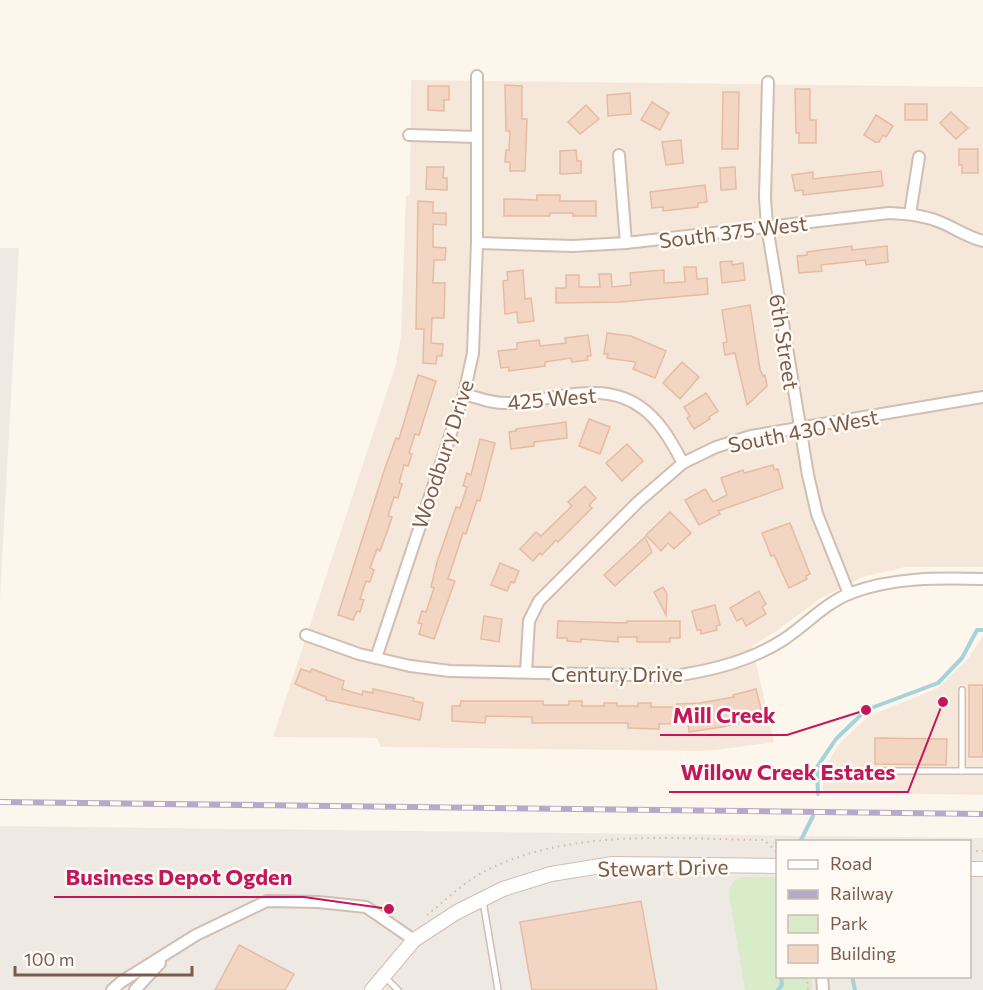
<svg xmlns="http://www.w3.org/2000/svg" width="983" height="990" viewBox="0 0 983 990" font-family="Commissioner,sans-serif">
<rect width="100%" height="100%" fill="#fdf6ec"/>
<!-- residential -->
<g fill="#f5e8da">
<path d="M 411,80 L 983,87 L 983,567 L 905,567 L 863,577 L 821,598 L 775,632 L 752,646 L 774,742 L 716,750 L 700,751 L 381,747 L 377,738 L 273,737 L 396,364 L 401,336 L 406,196 L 410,195 Z"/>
<path d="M 983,636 L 983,795 L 823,792 L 823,770 L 840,743 L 869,716 L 938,688 L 967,660 Z"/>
</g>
<!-- industrial -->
<g fill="#efe9e4" fill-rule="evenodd">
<path d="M 0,248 L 19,248 L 0,600 Z"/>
<path d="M 0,826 L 983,838 L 983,990 L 0,990 ZM 778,842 L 970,842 L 970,976 L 778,976 Z"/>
</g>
<!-- green -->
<path fill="#d8ecc9" d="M 745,877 L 777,877 L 778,976 L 812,977 L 812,990 L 745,990 L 729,893 C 730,883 735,878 745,877 Z"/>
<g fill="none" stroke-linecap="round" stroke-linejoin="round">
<!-- stream -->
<g stroke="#a5d3da" stroke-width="4">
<path d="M 818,794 L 817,767 L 836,739 L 866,710 L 938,683 L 962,658 L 977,630 L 983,630"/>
<path d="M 800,842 L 813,816"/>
<path d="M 778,925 L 778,955"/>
<path d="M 852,976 L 855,990"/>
<path d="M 778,990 L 782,985 L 781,976"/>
</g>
</g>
<!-- building -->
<g fill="#f3d5c3" stroke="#e6bba3" stroke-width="1.5">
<path d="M 505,85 L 522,86 L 522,119 L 527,119 L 525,171 L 510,171 L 510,162 L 505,162 L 506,150 L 509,150 L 510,131 L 506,131 Z"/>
<path d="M 428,86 L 449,86 L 449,100 L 444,100 L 444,111 L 428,110 Z"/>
<path d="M 795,89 L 810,89 L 810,120 L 816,120 L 816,143 L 799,143 L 799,133 L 796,133 Z"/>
<path d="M 723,92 L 739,92 L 738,149 L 722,149 Z"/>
<path d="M 630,93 L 631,114 L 608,116 L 607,95 Z"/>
<path d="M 652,102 L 669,113 L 660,130 L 641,120 Z"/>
<rect x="905" y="104" width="22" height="16"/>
<path d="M 586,105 L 599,119 L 580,134 L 568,122 Z"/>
<path d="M 951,112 L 968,128 L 956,139 L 940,123 Z"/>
<path d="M 876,115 L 893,126 L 886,137 L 883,135 L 879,142 L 875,142 L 864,135 Z"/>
<path d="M 681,140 L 683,163 L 666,165 L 662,142 Z"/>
<path d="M 959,149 L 978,149 L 978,173 L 962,173 L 962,165 L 959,165 Z"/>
<path d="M 576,150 L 577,161 L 581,161 L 581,173 L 560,174 L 560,151 Z"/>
<path d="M 427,167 L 444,167 L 443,178 L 447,178 L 447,190 L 426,189 Z"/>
<path d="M 735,167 L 736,189 L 721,190 L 720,168 Z"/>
<path d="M 881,171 L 883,186 L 803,195 L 803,190 L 795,191 L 792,175 L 813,172 L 813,179 Z"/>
<path d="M 705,185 L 707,202 L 698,203 L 698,207 L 663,211 L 663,207 L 652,208 L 650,192 Z"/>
<path d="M 537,195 L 560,195 L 560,201 L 596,201 L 596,216 L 573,216 L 573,213 L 550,213 L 550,216 L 504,216 L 504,199 L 537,200 Z"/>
<path d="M 418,201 L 433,202 L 433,213 L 446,213 L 446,225 L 433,224 L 433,247 L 446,248 L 445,260 L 434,260 L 433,283 L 445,283 L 444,318 L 432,318 L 431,343 L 443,344 L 442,356 L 437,356 L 436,364 L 423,363 L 424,329 L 416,329 Z"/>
<path d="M 852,246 L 852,250 L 887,246 L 888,262 L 866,265 L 865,260 L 821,265 L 822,271 L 799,273 L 797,256 L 807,255 L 807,252 Z"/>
<path d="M 732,261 L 732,265 L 743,263 L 745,280 L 722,283 L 720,262 Z"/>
<path d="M 684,267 L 696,267 L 697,279 L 707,278 L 708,294 L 620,302 L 556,303 L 556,288 L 566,288 L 566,275 L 579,275 L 579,287 L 600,287 L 599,274 L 611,274 L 612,287 L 631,285 L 630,273 L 651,271 L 664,270 L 664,283 L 685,282 Z"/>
<path d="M 523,270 L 525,299 L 531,298 L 534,321 L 518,323 L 517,312 L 505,314 L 503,281 L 508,280 L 507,272 Z"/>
<path d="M 750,305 L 760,369 L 763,376 L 765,375 L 767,386 L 747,405 L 735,353 L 725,355 L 723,343 L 727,342 L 722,310 Z"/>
<path d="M 607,333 L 631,336 L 666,351 L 655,378 L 633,369 L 636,362 L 607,358 L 608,354 L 604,354 Z"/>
<path d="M 588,335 L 591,356 L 587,356 L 588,360 L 572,362 L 571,358 L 545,362 L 545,366 L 509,371 L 509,367 L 501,368 L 498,351 L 517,349 L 517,343 L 539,340 L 540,346 L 566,343 L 565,338 Z"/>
<path d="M 682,362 L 699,377 L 680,399 L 663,383 Z"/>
<path d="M 418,375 L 436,381 L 419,435 L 415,434 L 409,453 L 412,454 L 408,466 L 404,465 L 399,483 L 402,484 L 398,498 L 394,497 L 388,516 L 392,517 L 388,529 L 380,551 L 377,549 L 370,568 L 374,570 L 370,582 L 366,581 L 360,599 L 364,600 L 360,612 L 357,611 L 353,620 L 338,615 L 385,468 L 396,438 L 399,439 Z"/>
<path d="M 706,393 L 718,411 L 709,417 L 710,419 L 694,429 L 687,418 L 690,416 L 684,407 Z"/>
<path d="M 589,419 L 610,427 L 600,454 L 579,446 Z"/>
<path d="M 566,422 L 567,438 L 534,442 L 534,446 L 511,449 L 509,432 L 516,431 L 516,429 Z"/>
<path d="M 480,439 L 495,443 L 480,501 L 477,500 L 466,534 L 463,533 L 448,579 L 455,581 L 434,639 L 419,634 L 422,624 L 418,623 L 422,611 L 426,612 L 434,588 L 431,587 L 437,562 L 456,507 L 460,508 L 467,487 L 463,486 L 467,473 L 471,475 Z"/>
<path d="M 627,444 L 643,461 L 622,481 L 606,463 Z"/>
<path d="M 773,465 L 774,470 L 778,469 L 783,488 L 718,511 L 720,514 L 699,525 L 685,500 L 705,489 L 713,502 L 727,495 L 721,478 L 743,470 L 744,473 Z"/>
<path d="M 585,486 L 596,498 L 589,505 L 592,508 L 558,542 L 556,540 L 542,555 L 540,553 L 533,561 L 520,549 L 536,532 L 541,536 L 572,506 L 568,502 Z"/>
<path d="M 670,512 L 691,533 L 674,549 L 668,543 L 661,551 L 646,535 Z"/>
<path d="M 790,523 L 810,574 L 806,576 L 807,579 L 789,588 L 774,555 L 771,556 L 762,533 Z"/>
<path d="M 645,537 L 652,552 L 615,586 L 604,575 Z"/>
<path d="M 500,563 L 519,571 L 514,583 L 511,582 L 507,591 L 491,585 Z"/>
<path d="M 663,587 L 667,594 L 666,615 L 654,592 Z"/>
<path d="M 759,591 L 766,604 L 762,607 L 766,614 L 746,626 L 742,618 L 737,621 L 730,608 Z"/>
<path d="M 715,605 L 720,625 L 716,626 L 717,630 L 701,634 L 701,630 L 697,630 L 692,611 Z"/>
<path d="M 484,616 L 502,619 L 499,642 L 481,639 Z"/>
<path d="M 558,621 L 627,623 L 627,621 L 680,621 L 680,638 L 670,638 L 670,642 L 637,642 L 637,637 L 618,637 L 618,642 L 581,639 L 581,642 L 567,641 L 567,638 L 557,638 Z"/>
<path d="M 301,669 L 310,672 L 312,669 L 344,681 L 342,689 L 362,695 L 363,691 L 373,693 L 373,689 L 414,698 L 413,701 L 423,703 L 420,720 L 326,700 L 326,697 L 295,684 Z"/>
<rect x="969" y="685" width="14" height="72"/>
<path d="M 756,689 L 763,717 L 722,727 L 689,732 L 688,723 L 659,724 L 659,729 L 628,728 L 628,723 L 532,723 L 532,717 L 486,716 L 485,723 L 452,721 L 452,706 L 460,706 L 461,701 L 543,701 L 543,705 L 569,705 L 569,701 L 582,701 L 582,706 L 604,706 L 604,703 L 617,703 L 617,706 L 638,706 L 638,703 L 651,703 L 651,707 L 677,707 L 677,704 L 700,703 L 734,697 L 733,695 Z"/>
<path d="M 875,738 L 947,739 L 946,765 L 875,764 Z"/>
<path d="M 641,901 L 657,990 L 532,990 L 520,922 Z"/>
<path d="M 239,945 L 294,974 L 285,990 L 215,990 Z"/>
</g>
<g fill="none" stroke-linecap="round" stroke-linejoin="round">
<!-- service casing -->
<g stroke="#d1beb0" stroke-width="8">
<g id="service">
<path d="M 962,690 L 962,771"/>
<path d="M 878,771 L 983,771"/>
<path d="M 483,901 L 498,990"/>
<path d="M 384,976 L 398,990"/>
</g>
</g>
<!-- minor casing -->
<g stroke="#d1beb0" stroke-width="14">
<g id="minor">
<path d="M 768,82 L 765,198 L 767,226 L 808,475 L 817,514 L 849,594"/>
<path d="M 409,135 L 477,137"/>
<path d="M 619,155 L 626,243"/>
<path d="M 910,214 L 919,157"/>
<path d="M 477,243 L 573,246 L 626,243 L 889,213 C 907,214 923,215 940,222 C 955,228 967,237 983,241"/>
<path d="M 464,394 C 479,398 493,404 509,403 C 567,400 621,370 664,431 C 671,441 677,452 683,463"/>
<path d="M 306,635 L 359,654 L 410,666 L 450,671 L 675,676 C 713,670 750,661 783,640 C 806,625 825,603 851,593 C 894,577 938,578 983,579"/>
<path d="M 376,658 L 464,394 L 473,353 L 477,243 L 477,76"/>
<path d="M 526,672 L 529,621 L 539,601 L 638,502 L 683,463 L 716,447 L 751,436 L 983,397"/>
<path d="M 822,976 L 823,990"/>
<path d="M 112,990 L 121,982 L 196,935 L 267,901 L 318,902 L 366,907 L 414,940"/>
<path d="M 135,990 L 160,963"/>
</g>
</g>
<!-- tertiary casing -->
<g stroke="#d1beb0" stroke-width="16">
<g id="tertiary">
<path d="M 970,869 L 983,869"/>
<path d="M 372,990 L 414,940 L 457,912 L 503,889 L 551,874 L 613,864 L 778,866"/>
</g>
</g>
<!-- path -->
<g stroke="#d9b8a5" stroke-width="2" stroke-dasharray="1.5 4.5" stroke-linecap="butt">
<path d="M 970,851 L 983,851"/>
<path d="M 427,915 C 446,900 464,882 485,871 C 570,828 672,839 764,840 L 778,853"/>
<path d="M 807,976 L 808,990"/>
</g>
<!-- service -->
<use href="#service" stroke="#fff" stroke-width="5"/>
<!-- minor -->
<use href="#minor" stroke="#fff" stroke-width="10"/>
<!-- tertiary -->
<use href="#tertiary" stroke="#fff" stroke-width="14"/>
<!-- rail casing -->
<g stroke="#b9a8c9" stroke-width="6">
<path id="rail" d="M 0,802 L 983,814"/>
</g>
<!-- rail -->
<use href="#rail" stroke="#fffaf3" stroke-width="4" stroke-dasharray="11" stroke-linecap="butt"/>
</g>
<g text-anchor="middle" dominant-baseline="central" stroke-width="5" stroke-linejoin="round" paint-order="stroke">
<!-- street labels -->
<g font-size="21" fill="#7a5c4d" stroke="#fffaf3">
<text transform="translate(733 231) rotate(-7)">South 375 West</text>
<text transform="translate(785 342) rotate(81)">6th Street</text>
<text transform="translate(552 398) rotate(-5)">425 West</text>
<text transform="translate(803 430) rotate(-11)">South 430 West</text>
<text transform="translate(442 454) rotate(-72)">Woodbury Drive</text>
<text x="617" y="673">Century Drive</text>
<text transform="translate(663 867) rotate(-1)">Stewart Drive</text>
</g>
</g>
<!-- callouts -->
<path fill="none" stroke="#c2185b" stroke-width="2" d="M866 710L787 735H660M943 702L908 792H669M389 909L304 897H54"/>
<g fill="#c2185b" stroke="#fffaf3" stroke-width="2">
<circle cx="866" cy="710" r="6"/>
<circle cx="943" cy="702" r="6"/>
<circle cx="389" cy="909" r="6"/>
</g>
<g font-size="22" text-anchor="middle" font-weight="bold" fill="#c2185b" stroke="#fffaf3" stroke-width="5" stroke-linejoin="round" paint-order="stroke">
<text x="724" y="723">Mill Creek</text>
<text x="788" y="780">Willow Creek Estates</text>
<text x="179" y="885">Business Depot Ogden</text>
</g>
<!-- legend -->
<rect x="776" y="840" width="195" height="138" fill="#fffaf3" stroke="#cabbb1" stroke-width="1.5"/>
<rect x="788" y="860" width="30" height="9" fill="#ffffff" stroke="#cabbb1" stroke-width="1.5"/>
<text x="830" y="870" font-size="18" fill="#7a5c4d">Road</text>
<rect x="788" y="890" width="30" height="9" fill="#b9a8c9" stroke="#cabbb1" stroke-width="1.5"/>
<text x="830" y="900" font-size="18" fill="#7a5c4d">Railway</text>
<rect x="788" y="915" width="30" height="18" fill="#d8ecc9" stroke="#cabbb1" stroke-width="1.5"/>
<text x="830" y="930" font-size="18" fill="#7a5c4d">Park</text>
<rect x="788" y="945" width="30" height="18" fill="#f3d5c3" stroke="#cabbb1" stroke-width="1.5"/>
<text x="830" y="960" font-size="18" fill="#7a5c4d">Building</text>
<!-- scale -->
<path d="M15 966v9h177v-9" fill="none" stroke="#7a5c4d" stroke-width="3"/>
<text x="24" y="966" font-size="18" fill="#7a5c4d" stroke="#fffaf3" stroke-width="4.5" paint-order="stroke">100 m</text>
</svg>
